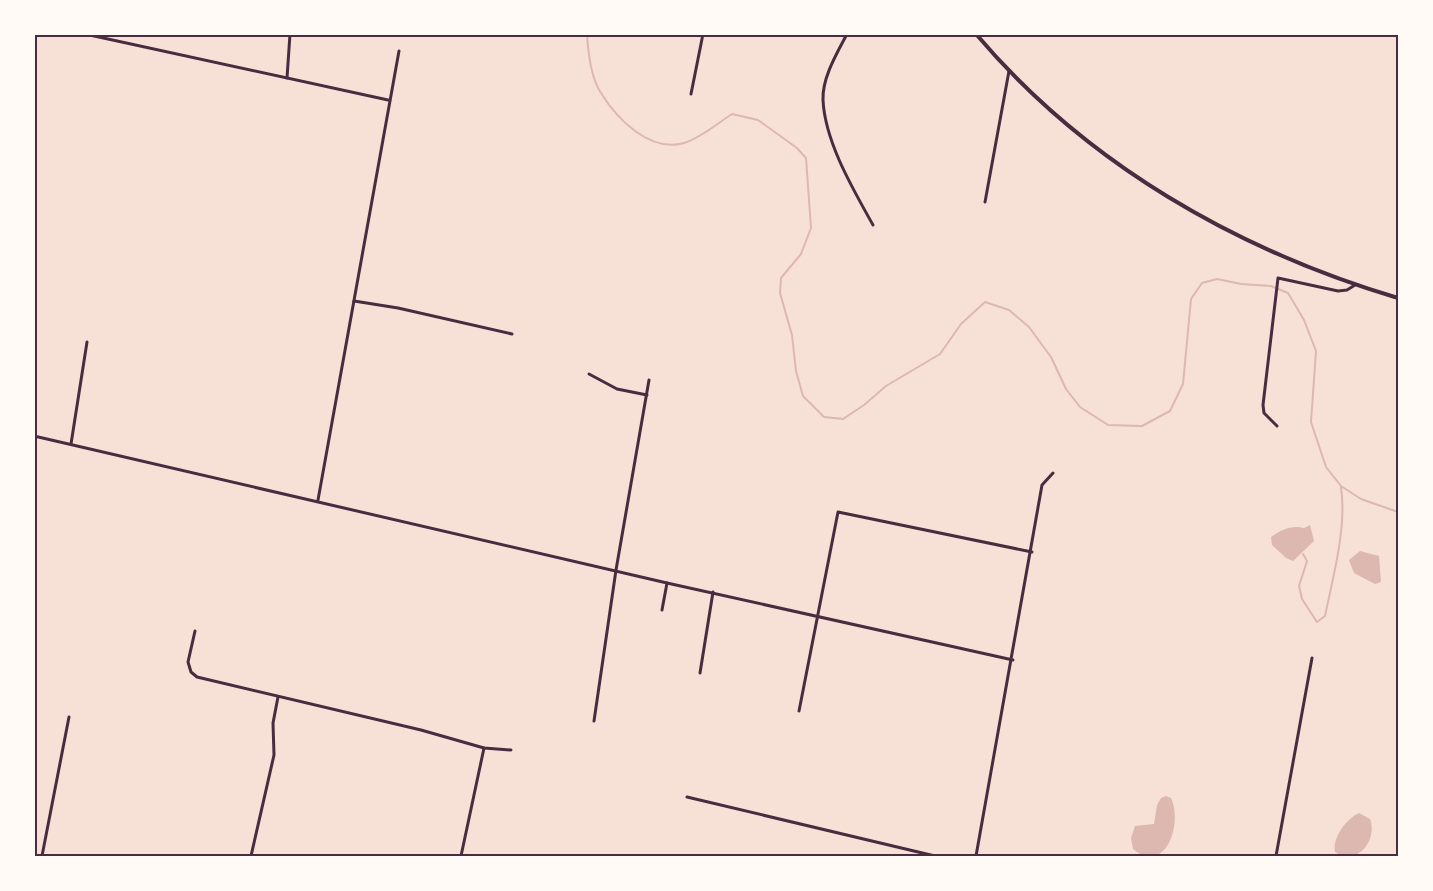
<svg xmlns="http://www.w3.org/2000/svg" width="1433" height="891" viewBox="0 0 1433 891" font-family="'Fira Sans Condensed',sans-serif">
<rect width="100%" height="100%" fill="#f7e1d7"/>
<!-- water -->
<g fill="#dcb8b0">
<path d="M 1310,525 L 1314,541 L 1293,561 L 1286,558 L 1272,545 L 1271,537 C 1283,529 1291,525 1304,528 Z"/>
<path d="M 1360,551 L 1379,556 L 1381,582 L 1375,584 L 1354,573 L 1349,560 Z"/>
<path d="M 1166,796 L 1171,798 C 1183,823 1166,876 1133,849 L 1131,838 L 1135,826 L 1154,824 L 1157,805 L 1161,798 Z"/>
<path d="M 1359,813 L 1370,819 C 1378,840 1357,867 1335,852 C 1332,838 1346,819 1359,813 Z"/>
</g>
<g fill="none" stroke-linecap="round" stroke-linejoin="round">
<!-- stream -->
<g stroke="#dcb8b0" stroke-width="2">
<path d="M 587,34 C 588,52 591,78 601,93 C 617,119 650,153 684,143 C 701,138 718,123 732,114 L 758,120 L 797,148 L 806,158 L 811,228 L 801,254 L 781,278 L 780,293 L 792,335 L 796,371 L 803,396 L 824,417 L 843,419 L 864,405 L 886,386 L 940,354 L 961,324 L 985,302 L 1009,310 L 1029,327 L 1051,357 L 1066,389 L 1080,407 L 1108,425 L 1142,426 L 1170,411 L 1183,384 L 1191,299 L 1202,283 L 1217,279 L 1241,284 L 1271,286 L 1288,293 L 1304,320 L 1316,351 L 1311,422 L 1326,467 L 1341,486 L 1361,499 L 1398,512"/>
<path d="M 1303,554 L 1307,561 L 1299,586 L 1302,599 L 1317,622 L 1325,616 C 1333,577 1347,527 1341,487"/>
</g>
<!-- minor -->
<g stroke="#4a2c40" stroke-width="3">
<path d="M 85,34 L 388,100"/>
<path d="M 847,34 C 837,53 822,78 823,100 C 825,142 853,189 873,225"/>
<path d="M 287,78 L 290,34"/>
<path d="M 691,94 L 703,34"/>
<path d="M 985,202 L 1009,71"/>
<path d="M 354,301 L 398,308 L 512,334"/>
<path d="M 589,374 L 617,389 L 647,395"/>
<path d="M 1277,426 L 1264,413 L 1263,405 L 1278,278 L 1338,291 L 1347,290 L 1355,285"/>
<path d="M 34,436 L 667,583 L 1013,660"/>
<path d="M 71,444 L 87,342"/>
<path d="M 318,500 L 399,51"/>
<path d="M 662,610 L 667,583"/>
<path d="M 195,631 L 188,662 L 191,672 L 197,677 L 421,730 L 484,748 L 511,750"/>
<path d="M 700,673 L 713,592"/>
<path d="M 799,711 L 838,512 L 1032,552"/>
<path d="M 594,721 L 616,570 L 649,380"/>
<path d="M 687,797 L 935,856"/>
<path d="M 42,856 L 69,717"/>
<path d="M 251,856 L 274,755 L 273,723 L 278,697"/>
<path d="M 461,856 L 484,748"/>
<path d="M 976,856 L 1042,485 L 1053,473"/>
<path d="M 1276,856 L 1312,658"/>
</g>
<!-- tertiary -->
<path stroke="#4a2c40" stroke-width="4" d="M 976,34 C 1086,164 1237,250 1398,298"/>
</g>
<!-- border -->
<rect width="1433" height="891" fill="none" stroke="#fffaf5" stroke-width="72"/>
<rect x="36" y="36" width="1361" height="819" fill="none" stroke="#4a2c40" stroke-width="2"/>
</svg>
